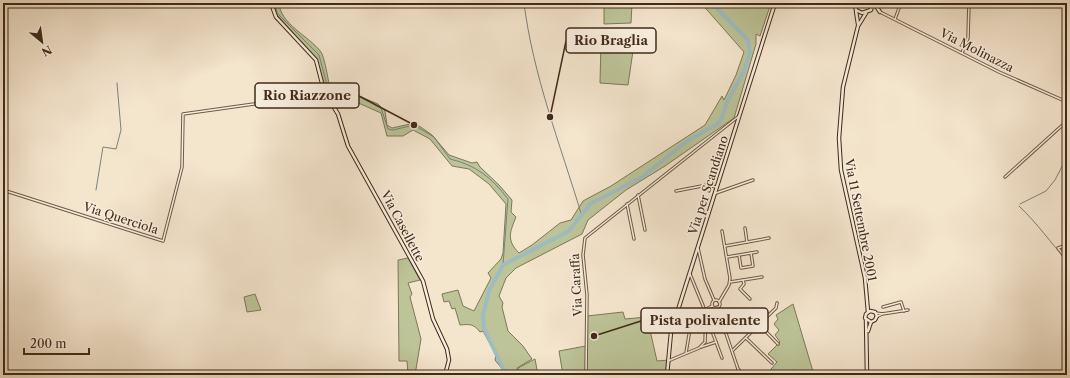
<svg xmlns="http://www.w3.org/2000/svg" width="1070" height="378" viewBox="0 0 1070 378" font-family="'Libre Caslon Text',serif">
<rect width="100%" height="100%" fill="#f4e5cd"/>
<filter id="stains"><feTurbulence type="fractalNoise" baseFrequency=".005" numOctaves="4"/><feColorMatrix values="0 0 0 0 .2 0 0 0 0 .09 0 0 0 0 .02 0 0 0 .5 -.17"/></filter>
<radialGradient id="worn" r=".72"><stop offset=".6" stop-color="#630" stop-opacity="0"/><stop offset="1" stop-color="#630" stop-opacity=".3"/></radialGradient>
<!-- green -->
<g fill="#bcc498" stroke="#7e7758">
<path d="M 273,3 L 279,3 C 280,24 309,36 321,52 C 325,58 329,85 331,94 L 327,93 L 316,58 L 277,15 Z"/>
<path d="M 604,3 L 632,3 L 631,23 L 604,24 Z"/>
<path d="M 701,3 L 771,3 L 760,36 L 756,34 L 756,44 L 734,118 L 665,166 L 626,190 L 588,220 L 582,234 L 516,268 L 506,278 L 499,296 L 503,303 L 502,307 L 508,331 L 523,346 L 532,359 L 517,368 L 518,375 L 504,375 L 503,370 L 495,360 L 496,355 L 483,331 L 480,332 C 474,324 470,324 460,325 L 455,308 L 452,309 L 449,301 L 444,302 L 442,294 L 458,290 L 463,306 L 474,311 L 491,278 L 488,273 L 501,259 L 503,253 L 506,204 L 489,184 L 469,169 L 452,166 L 430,139 L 413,130 L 403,136 L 387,136 L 381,113 L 338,94 L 333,93 L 331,89 L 349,87 L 354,89 L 359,96 L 378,104 L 385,111 L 387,125 L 392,128 L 415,123 L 432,135 L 449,155 L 472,163 L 477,162 L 480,167 L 499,185 L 512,200 L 511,212 L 516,217 C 510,232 506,240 519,253 L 532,245 L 560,223 L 571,220 L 583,201 L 611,186 L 705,125 L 722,96 L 724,100 L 736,75 L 744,52 Z"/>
<path d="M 635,37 L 628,85 L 600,83 L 601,41 L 604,38 Z"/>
<path d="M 408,258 L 420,280 L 408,283 L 412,294 L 410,297 L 421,339 L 415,375 L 408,374 L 407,361 L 399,361 L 398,260 Z"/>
<path d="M 255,294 L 261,310 L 247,312 L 244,297 Z"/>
<path d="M 793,304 L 814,375 L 796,375 L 794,370 L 766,375 L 777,362 L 768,354 L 780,342 L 775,335 L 779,330 L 774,324 L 778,319 L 776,315 Z"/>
<path d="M 623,312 L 625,319 L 647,317 L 657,361 L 669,360 L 669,375 L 646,375 L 645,372 L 632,373 L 631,371 L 609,375 L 563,375 L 559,351 L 586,346 L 587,316 Z"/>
<path d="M 535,359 L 538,375 L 520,375 L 518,368 Z"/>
</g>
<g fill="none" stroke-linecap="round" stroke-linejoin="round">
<!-- stream -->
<g stroke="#79827d" stroke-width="1">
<path d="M 275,3 L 277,13 L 319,55 L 328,89 L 330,91 L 349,91 L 381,108 L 388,129 L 393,130 L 414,125 L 434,137 L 450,159 C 476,165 492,178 508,199 L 503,265"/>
<path d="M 524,3 C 533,75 560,144 581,213"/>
<path d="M 1066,126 L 1067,127"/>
<path d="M 96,190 L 103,147 L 116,149 L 121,130 L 117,83"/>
<path d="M 1020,204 L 1046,191 L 1055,180 L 1067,157"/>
<path d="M 1019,206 C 1037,223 1051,243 1067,261"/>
</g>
<!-- river -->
<path stroke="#9fbdc0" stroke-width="4" d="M 506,375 L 484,328 L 483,315 L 489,291 L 503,265 L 569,231 L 590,204 L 642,177 L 687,141 L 716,125 L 721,120 L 727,102 L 743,73 L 750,53 L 748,40 L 712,3"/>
<!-- street casing -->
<g stroke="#6e5946" stroke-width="3.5">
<g id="street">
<path d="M 880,12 L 999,72 L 1067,102"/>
<path d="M 895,19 L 901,3"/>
<path d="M 962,53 L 968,38 L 969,3"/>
<path d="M 1005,177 L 1067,121"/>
<path d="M 3,190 L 163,241 L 182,167 L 183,114 L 254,104 L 324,91"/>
<path d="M 676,191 L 707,185 L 716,187"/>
<path d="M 716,193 L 753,180"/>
<path d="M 638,195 L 645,230"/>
<path d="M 627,204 L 634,239"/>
<path d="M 745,228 L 747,242"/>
<path d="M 1067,245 L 1058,248 L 1067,260"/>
<path d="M 725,246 L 769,238"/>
<path d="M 698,248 L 705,279 L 714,300"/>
<path d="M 751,253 L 757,252"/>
<path d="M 727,257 L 751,253 L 753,266 L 741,268 L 739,255"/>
<path d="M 743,280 L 744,284 L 740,289 L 750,299"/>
<path d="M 730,282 L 762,277"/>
<circle cx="716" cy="304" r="4"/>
<path d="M 719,302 L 729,285 L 730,278 L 722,231"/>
<path d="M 717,307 L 738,369"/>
<path d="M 883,307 L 901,302 L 904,311"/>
<path d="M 705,310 L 712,306"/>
<path d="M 747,312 L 778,344"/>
<path d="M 876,313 L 882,314 L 876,317"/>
<path d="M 882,314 L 908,310"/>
<path d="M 677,315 L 692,317 L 686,353"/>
<path d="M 746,338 L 772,363"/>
<path d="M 716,342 L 722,358"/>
<path d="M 701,347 L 716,342 L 706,315"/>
<path d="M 733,350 L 776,308 L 777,303"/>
<path d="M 668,361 L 699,348 L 705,342 L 706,313 L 690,274"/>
<path d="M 741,372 L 745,375"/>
<path d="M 586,375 L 587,295 L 583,255 L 585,238 L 739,116"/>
<path d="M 688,375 L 696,375"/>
<path d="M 736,375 L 739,373 L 738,369 L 741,372"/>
<path d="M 763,375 L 765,374"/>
</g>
</g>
<!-- secondary casing -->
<g stroke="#412a19" stroke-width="4.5">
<g id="secondary">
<path d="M 271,3 L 276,17 L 316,60 L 324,91 L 338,114 L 348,146 L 423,281 L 433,319 L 447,349 L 449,360 L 445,375"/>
<path d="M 854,3 L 856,10 L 862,13 L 871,10 L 873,3"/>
<path d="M 874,3 L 880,12"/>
<path d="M 856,11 L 858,24"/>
<path d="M 866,13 L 858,26 L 843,87 L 839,138 L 841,170 L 865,278 L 868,312"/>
<path d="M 866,319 L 867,375"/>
<path d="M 868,331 L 871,322 L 875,320 L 877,316 L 875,312 L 870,311 L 866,314 L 865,318 L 871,322"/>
<path d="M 667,375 L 671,332 L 775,3"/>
</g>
</g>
<!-- street -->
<use href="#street" stroke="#f8eede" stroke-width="1.5"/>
<!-- secondary -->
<use href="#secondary" stroke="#f8eede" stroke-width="2.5"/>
</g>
<g text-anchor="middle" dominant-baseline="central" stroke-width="3" stroke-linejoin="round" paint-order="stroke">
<!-- street labels -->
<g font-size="12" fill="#412a19" stroke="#f8eede">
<text transform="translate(977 50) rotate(27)">Via Molinazza</text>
<text transform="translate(708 185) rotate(-72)">Via per Scandiano</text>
<text transform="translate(121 218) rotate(18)">Via Querciola</text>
<text transform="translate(861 220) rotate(79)">Via 11 Settembre 2001</text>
<text transform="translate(403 226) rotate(62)">Via Casellette</text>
<text transform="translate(576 285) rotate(-93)">Via Caraffa</text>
</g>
</g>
<!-- callouts -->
<path fill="none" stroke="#412a19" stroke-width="1.5" d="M550 117L566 41M414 125L359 96M594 336L641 321"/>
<g fill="#412a19" stroke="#f8eede" stroke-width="1.5">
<circle cx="550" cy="117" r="4"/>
<circle cx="414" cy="125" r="4"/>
<circle cx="594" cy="336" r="4"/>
</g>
<g fill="#f8eede" stroke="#412a19" stroke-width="1.5">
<rect x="566" y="28" width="90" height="25" rx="4"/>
<rect x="255" y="83" width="104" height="25" rx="4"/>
<rect x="641" y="308" width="127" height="25" rx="4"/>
</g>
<g font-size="13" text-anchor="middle" font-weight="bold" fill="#412a19">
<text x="611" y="45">Rio Braglia</text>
<text x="307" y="100">Rio Riazzone</text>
<text x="705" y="325">Pista polivalente</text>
</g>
<!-- margin -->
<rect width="1070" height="378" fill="none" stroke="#f4e5cd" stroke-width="16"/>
<rect x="4" y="4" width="1062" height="370" fill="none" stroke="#412a19" stroke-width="2"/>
<rect x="8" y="8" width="1054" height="362" fill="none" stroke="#412a19"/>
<!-- north arrow -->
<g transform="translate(42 42) rotate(151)" stroke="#f8eede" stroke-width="3" paint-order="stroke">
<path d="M0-3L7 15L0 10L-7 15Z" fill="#412a19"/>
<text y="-6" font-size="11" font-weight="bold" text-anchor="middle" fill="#412a19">N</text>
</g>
<!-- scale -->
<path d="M24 348v6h65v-6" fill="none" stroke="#412a19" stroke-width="2"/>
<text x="30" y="348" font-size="12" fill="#412a19" stroke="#f8eede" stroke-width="3" paint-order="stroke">200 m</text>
<rect width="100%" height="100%" filter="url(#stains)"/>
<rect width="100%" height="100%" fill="url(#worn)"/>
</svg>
